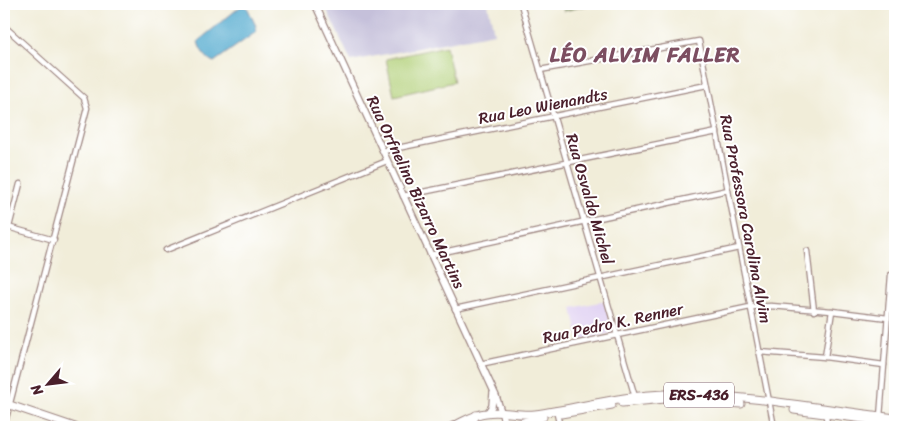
<svg xmlns="http://www.w3.org/2000/svg" width="899" height="431" viewBox="0 0 899 431" font-family="Sriracha,sans-serif">
<rect width="100%" height="100%" fill="#fff"/>
<filter id="ink" filterUnits="userSpaceOnUse"><feTurbulence type="fractalNoise" baseFrequency=".02" numOctaves="2"/><feDisplacementMap in="SourceGraphic" scale="10" xChannelSelector="R" yChannelSelector="G"/><feConvolveMatrix kernelMatrix="1 2 1 2 8 2 1 2 1" color-interpolation-filters="sRGB"/></filter>
<filter id="wash" filterUnits="userSpaceOnUse"><feTurbulence type="fractalNoise" baseFrequency=".0096" numOctaves="4" result="noise"/><feDisplacementMap in="SourceGraphic" scale="20" xChannelSelector="R" yChannelSelector="G"/><feGaussianBlur stdDeviation="1.12" result="paint"/><feColorMatrix in="noise" values="0 0 0 0 0 0 0 0 0 0 0 0 0 0 0 0 0 1.4 0 .05"/><feComposite in="paint" operator="in"/></filter>
<g filter="url(#wash)">
<rect width="100%" height="100%" fill="#f1edd9"/>
<!-- built -->
<path fill="#e2d4f3" d="M 604,301 L 613,333 L 579,340 L 572,308 Z"/>
<!-- industrial -->
<path fill="#c5c0da" d="M 324,4 L 488,4 L 494,33 L 351,61 Z"/>
<!-- green -->
<path fill="#b0cf76" stroke="#7d7750" d="M 446,46 L 454,82 L 394,96 L 386,59 Z"/>
<!-- forest -->
<path fill="#8cb267" stroke="#6b6849" d="M 561,4 L 593,4 L 564,11 Z"/>
<!-- water -->
<path fill="#52aacf" stroke="#4e647d" d="M 241,6 L 247,7 L 256,26 L 256,32 L 214,62 C 207,60 199,49 198,41 Z"/>
</g>
<g filter="url(#ink)">
<g fill="none" stroke-linecap="round" stroke-linejoin="round">
<!-- street casing -->
<g stroke="#9e8682" stroke-width="7">
<g id="street">
<path d="M 521,4 L 635,397"/>
<path d="M 4,26 L 84,98 L 87,108 L 4,426"/>
<path d="M 540,70 L 699,41 L 774,427"/>
<path d="M 383,151 L 707,85"/>
<path d="M 403,196 L 717,132"/>
<path d="M 4,226 L 54,240"/>
<path d="M 9,227 L 20,184"/>
<path d="M 166,250 L 387,161"/>
<path d="M 807,251 L 814,311"/>
<path d="M 430,255 L 728,190"/>
<path d="M 455,309 L 739,248"/>
<path d="M 759,352 L 825,357 L 884,365"/>
<path d="M 825,357 L 832,311"/>
<path d="M 480,364 L 750,307 L 771,306 L 832,311 L 888,318"/>
<path d="M 556,410 L 560,427"/>
<path d="M 826,414 L 827,427"/>
<path d="M 880,417 L 891,275"/>
</g>
</g>
<!-- secondary casing -->
<g stroke="#9e8682" stroke-width="8">
<g id="secondary">
<path d="M 315,4 L 496,396 L 506,427"/>
<path d="M 488,412 L 492,406 L 493,393"/>
</g>
</g>
<!-- primary casing -->
<g stroke="#9e8682" stroke-width="9">
<g id="primary">
<path d="M 4,403 L 75,427"/>
<path d="M 622,403 L 665,399 L 741,404"/>
<path d="M 794,410 L 895,423"/>
<path d="M 561,414 L 612,405"/>
<path d="M 451,427 C 463,422 474,414 486,413 C 502,410 519,416 535,414 C 579,408 621,395 666,394 C 740,393 821,409 895,418"/>
<path d="M 473,427 L 472,423 L 476,415"/>
<path d="M 504,427 L 543,417"/>
</g>
</g>
<!-- street -->
<use href="#street" stroke="#fff" stroke-width="4.5"/>
<!-- secondary -->
<use href="#secondary" stroke="#fff" stroke-width="5.5"/>
<!-- primary -->
<use href="#primary" stroke="#fff" stroke-width="7"/>
</g>
</g>
<g text-anchor="middle" dominant-baseline="central" stroke-width="4" stroke-linejoin="round" paint-order="stroke">
<!-- shield labels -->
<rect fill="#fff" stroke="#80626b" stroke-width="1" x="664" y="382.5" width="70" height="25" rx="4"/>
<g font-size="15" font-weight="bold" fill="#4a1f2b">
<text x="699" y="395">ERS-436</text>
</g>
<!-- street labels -->
<g font-size="16" fill="#4a1f2b" stroke="#fff">
<text transform="translate(543 106) rotate(-11)">Rua Leo Wienandts</text>
<text transform="translate(416 192) rotate(65)">Rua Orfnelino Bizarro Martins</text>
<text transform="translate(590 199) rotate(74)">Rua Osvaldo Michel</text>
<text transform="translate(746 219) rotate(79)">Rua Professora Carolina Alvim</text>
<text transform="translate(613 323) rotate(-12)">Rua Pedro K. Renner</text>
</g>
<!-- district labels -->
<g font-size="21" font-weight="bold" letter-spacing="1" fill="#7c4e61" stroke="#fff">
<text x="645" y="55">LÉO ALVIM FALLER</text>
</g>
</g>
<!-- margin -->
<rect width="899" height="431" fill="none" stroke="#fff" stroke-width="20"/>
<!-- north arrow -->
<g transform="translate(48 384) rotate(242)" stroke="#ffffff" stroke-width="4" paint-order="stroke">
<path d="M0-4L9 19L0 12L-9 19Z" fill="#4a1f2b"/>
<text y="-8" font-size="14" font-weight="bold" text-anchor="middle" fill="#4a1f2b">N</text>
</g>
</svg>
